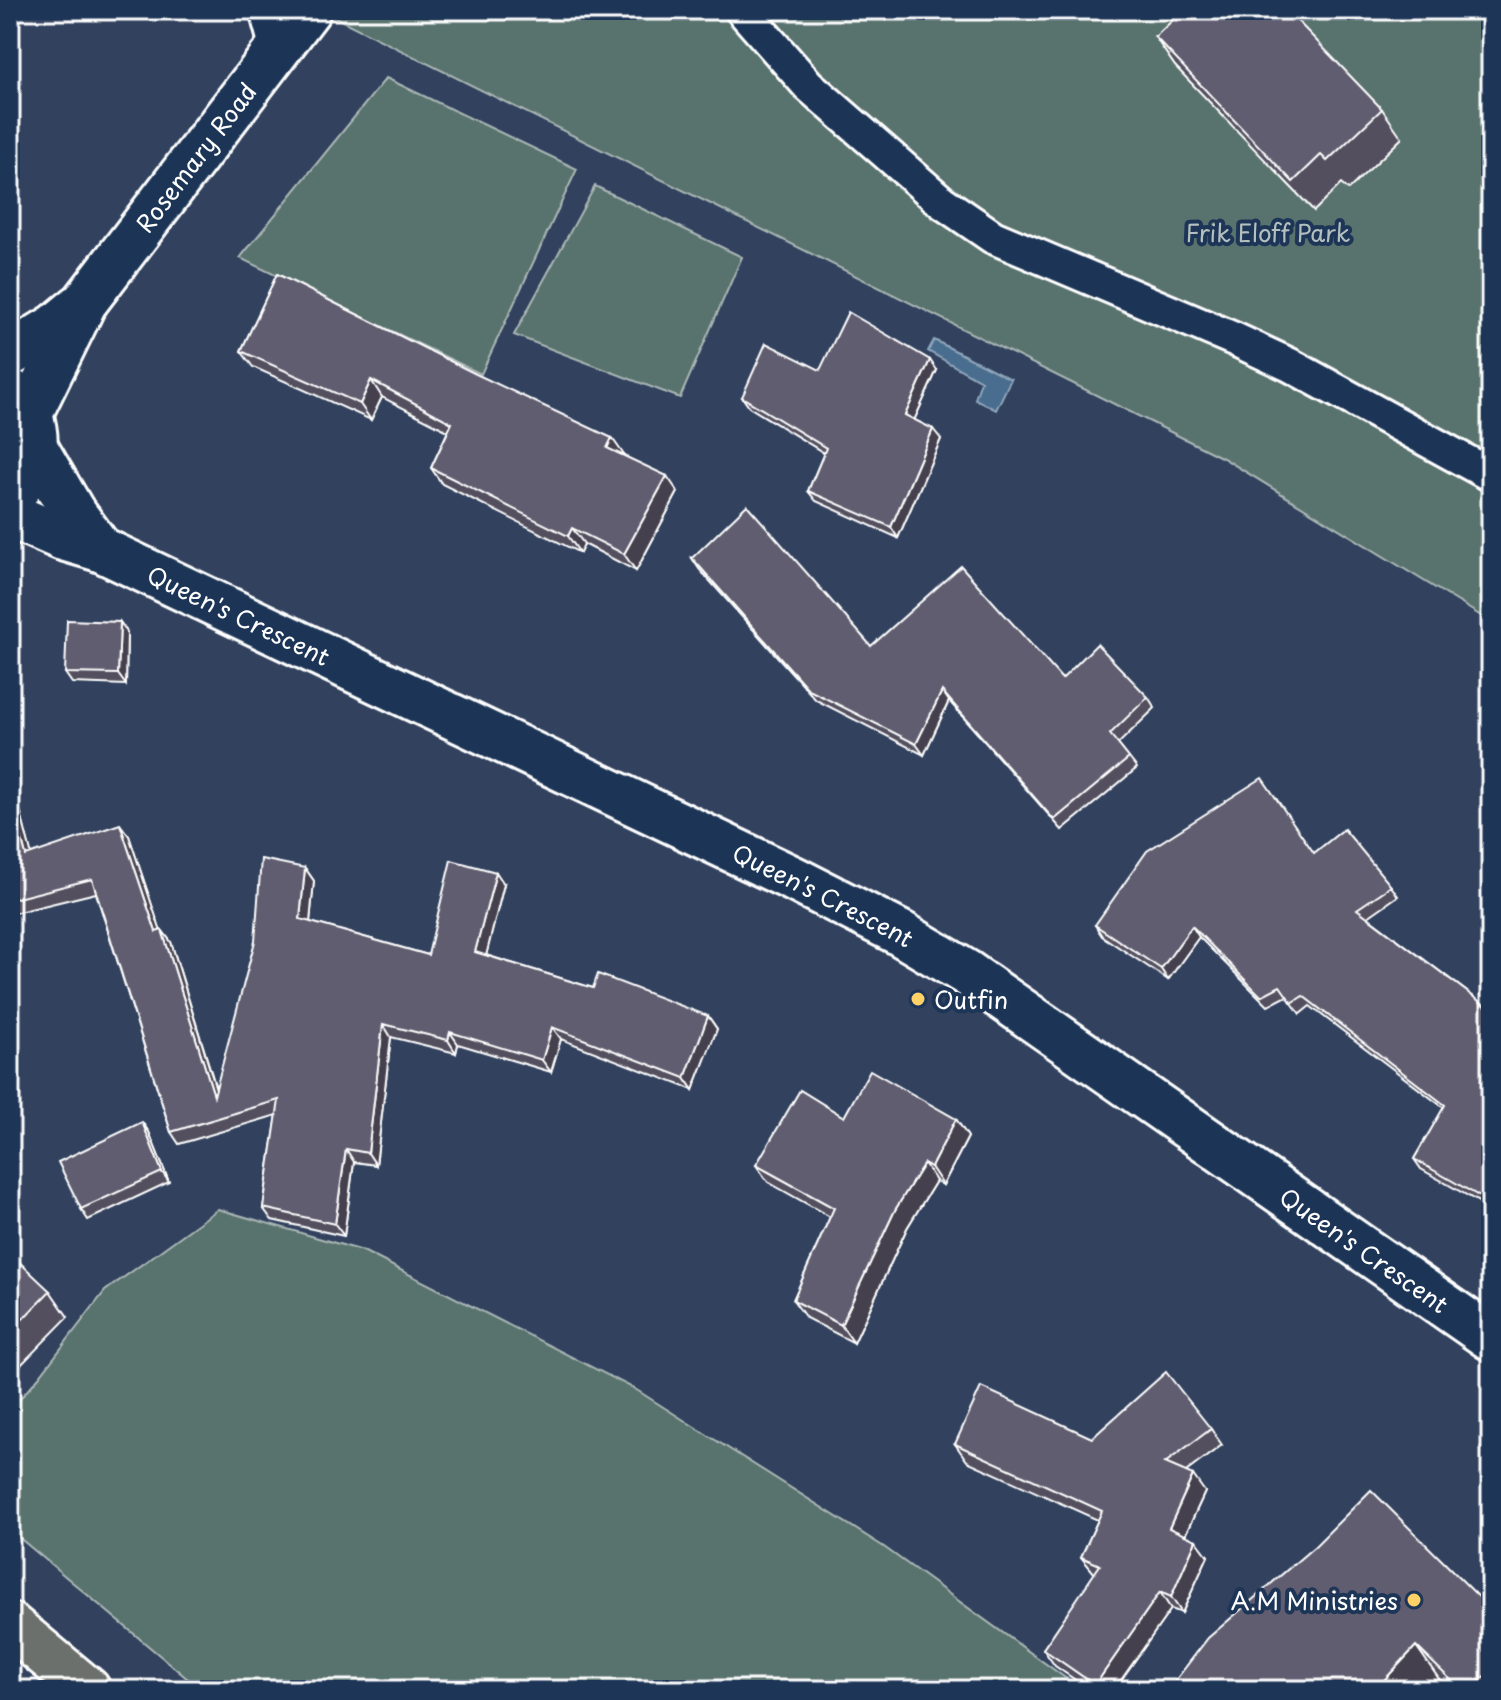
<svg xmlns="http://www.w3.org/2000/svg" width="1501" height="1700" viewBox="0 0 1501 1700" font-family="'Playpen Sans',sans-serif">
<rect width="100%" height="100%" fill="#31415e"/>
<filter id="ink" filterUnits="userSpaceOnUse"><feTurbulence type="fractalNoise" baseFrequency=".0125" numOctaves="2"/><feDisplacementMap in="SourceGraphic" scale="16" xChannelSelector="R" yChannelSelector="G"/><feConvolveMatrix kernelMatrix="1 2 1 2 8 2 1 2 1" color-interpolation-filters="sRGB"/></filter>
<g filter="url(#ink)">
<!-- green -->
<g fill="#59726e" stroke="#acb8b6" stroke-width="2">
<path d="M 342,10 L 1491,10 L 1491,622 L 1223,458 L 336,18 Z"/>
<path d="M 386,78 L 577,169 L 481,374 L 240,258 Z"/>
<path d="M 595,186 L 742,257 L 680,398 L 514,335 Z"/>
<path d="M 218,1209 L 363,1251 L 635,1389 L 884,1547 L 1082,1690 L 201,1690 L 10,1530 L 10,1410 L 39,1377 L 105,1291 Z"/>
</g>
<!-- water -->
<path fill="#486d8f" stroke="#91a7bc" stroke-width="2" d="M 934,340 L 1011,379 L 996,410 L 975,399 L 981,381 L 928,351 Z"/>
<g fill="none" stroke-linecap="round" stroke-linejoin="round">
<!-- lane casing -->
<g stroke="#fff" stroke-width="38">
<g id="lane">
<path d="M 266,10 L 277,50"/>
<path d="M 742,10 L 808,85 L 942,202 L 993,237 L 1234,339 L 1290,365 L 1491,475"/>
</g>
</g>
<!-- street casing -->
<g stroke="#fff" stroke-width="50">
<g id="street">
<path d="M 10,354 L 56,326 L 79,307"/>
<path d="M 10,391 C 16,398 27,407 30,415 C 40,444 34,476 10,495"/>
<path id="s1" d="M 30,413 L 84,303 L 308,10"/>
<path d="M 36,449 L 72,511 L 100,549"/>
<path id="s2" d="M 10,515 L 63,538 L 100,549 L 794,879 L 900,933 L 967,973 L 1491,1338"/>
</g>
</g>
<!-- primary casing -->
<g stroke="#fff" stroke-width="50">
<path id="primary" d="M 10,1625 L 88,1690"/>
</g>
<!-- lane -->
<use href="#lane" stroke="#1d3557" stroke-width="32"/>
<!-- street -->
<use href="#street" stroke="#1d3557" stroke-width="44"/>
<!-- primary -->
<use href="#primary" stroke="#6c706d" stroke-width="44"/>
</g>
<!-- wall -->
<g fill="#53505f" stroke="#fff" stroke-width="2">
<path d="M 1155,37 L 1382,109 L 1402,138 L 1348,190 L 1341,184 L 1314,211 L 1175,66 Z"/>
<path d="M 277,274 L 624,455 L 678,492 L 636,571 L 584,544 L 580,553 L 442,484 L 431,468 L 448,431 L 382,397 L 371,420 L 253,367 L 241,351 Z"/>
<path d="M 820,370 L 937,370 L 914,420 L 941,439 L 898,538 L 816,501 L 808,491 L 824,453 L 749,407 L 742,397 Z"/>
<path d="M 692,558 L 871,646 L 1062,679 L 1148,697 L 1155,708 L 1118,744 L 1137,768 L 1062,830 L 949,701 L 924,755 L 816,700 L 699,569 Z"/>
<path d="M 120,622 L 127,632 L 126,685 L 72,683 L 65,673 Z"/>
<path d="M 10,786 L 16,795 L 31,854 L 129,836 L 160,930 L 162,930 L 171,942 L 216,1088 L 305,868 L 314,881 L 310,922 L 428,955 L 504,884 L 486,955 L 593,988 L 708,1016 L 717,1029 L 693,1090 L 561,1039 L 551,1072 L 458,1044 L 456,1053 L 391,1037 L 376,1165 L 354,1162 L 344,1236 L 272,1220 L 263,1208 L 277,1115 L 179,1144 L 171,1132 L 96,893 L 10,914 Z"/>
<path d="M 1314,853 L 1391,886 L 1398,896 L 1368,917 L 1491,1010 L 1491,1209 L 1421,1169 L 1414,1159 L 1444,1108 L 1310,1006 L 1300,1014 L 1287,996 L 1268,1006 L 1199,937 L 1168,980 L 1102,936 L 1095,925 Z"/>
<path d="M 844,1117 L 956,1119 L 968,1137 L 943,1185 L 936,1181 L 907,1228 L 854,1343 L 806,1318 L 793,1300 L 830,1217 L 768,1182 L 756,1165 Z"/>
<path d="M 149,1132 L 169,1182 L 88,1220 L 81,1209 Z"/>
<path d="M 10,1262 L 50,1291 L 68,1317 L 10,1376 Z"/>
<path d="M 1211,1429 L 1222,1445 L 1186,1472 L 1205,1492 L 1185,1535 L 1208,1556 L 1182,1613 L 1171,1609 L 1114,1690 L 1090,1690 L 1055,1666 L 1043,1649 L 1095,1574 L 1081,1557 L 1098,1520 L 967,1461 L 955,1444 L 1092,1438 Z"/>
<path d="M 1491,1609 L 1491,1690 L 1450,1690 L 1439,1679 L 1429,1690 L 1168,1690 Z"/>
</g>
<!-- shaded-wall -->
<g fill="#44414e" stroke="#fff" stroke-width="2">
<path d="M 930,360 L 937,370 L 912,425 L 905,415 Z"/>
<path d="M 371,380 L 382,397 L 371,420 L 360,404 Z"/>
<path d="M 933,429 L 941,439 L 898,538 L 891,527 Z"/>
<path d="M 612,438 L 624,455 L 618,464 L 607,448 Z"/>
<path d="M 667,476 L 678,492 L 636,571 L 624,554 Z"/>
<path d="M 572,528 L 584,544 L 580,553 L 568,536 Z"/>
<path d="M 120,622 L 127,632 L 126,685 L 118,674 Z"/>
<path d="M 942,691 L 949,701 L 924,755 L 916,744 Z"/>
<path d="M 10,786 L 16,795 L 35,868 L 26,856 L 10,793 Z"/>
<path d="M 120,824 L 129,836 L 165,944 L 156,932 Z"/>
<path d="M 305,868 L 314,881 L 309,932 L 300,919 Z"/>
<path d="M 496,872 L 504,884 L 484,964 L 475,952 Z"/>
<path d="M 1192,926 L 1199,937 L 1168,980 L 1161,969 Z"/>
<path d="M 162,930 L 171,942 L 222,1109 L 214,1096 Z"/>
<path d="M 708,1016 L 717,1029 L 693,1090 L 685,1078 Z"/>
<path d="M 383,1024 L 391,1037 L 376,1165 L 368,1153 Z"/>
<path d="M 552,1027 L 561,1039 L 551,1072 L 542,1060 Z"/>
<path d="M 450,1032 L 458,1044 L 456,1053 L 448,1040 Z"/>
<path d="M 956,1119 L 968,1137 L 943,1185 L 931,1167 Z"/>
<path d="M 142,1122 L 149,1132 L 169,1182 L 162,1172 Z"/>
<path d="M 346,1149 L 354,1162 L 344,1236 L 335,1224 Z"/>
<path d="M 924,1163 L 936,1181 L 907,1228 L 854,1343 L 841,1325 L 895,1210 Z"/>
<path d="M 1193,1475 L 1205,1492 L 1181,1544 L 1169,1528 Z"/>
<path d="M 1196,1540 L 1208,1556 L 1182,1613 L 1171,1597 Z"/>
<path d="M 1160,1592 L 1171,1609 L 1114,1690 L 1098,1690 L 1095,1685 Z"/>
<path d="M 1416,1646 L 1439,1679 L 1429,1690 L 1375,1690 Z"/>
<path d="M 1295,1684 L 1299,1690 L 1290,1690 Z"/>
</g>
<!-- building -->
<g fill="#615d6f" stroke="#fff" stroke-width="2">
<path d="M 1183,10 L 1287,10 L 1382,109 L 1327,161 L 1321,155 L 1293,182 L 1155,37 Z"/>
<path d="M 277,274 L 476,374 L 612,438 L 607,448 L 667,476 L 624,554 L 572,528 L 568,536 L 431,468 L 452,423 L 371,380 L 360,404 L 241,351 Z"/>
<path d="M 848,312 L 930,360 L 905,415 L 933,429 L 891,527 L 808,491 L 826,448 L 742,397 L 766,343 L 820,370 Z"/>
<path d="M 747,505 L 871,646 L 961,566 L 1062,679 L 1097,644 L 1148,697 L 1110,734 L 1129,758 L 1054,820 L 942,691 L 916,744 L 809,690 L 692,558 Z"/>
<path d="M 67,620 L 120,622 L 118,674 L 65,673 Z"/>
<path d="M 1262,778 L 1314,853 L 1344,829 L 1391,886 L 1357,909 L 1491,1010 L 1491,1203 L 1414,1159 L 1445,1105 L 1303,996 L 1292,1003 L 1280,986 L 1261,996 L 1192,926 L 1161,969 L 1095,925 L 1147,851 Z"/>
<path d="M 10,793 L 26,856 L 120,824 L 156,932 L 162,930 L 214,1096 L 255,941 L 261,859 L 305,868 L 300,919 L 428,955 L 451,860 L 496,872 L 475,952 L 593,988 L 598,974 L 708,1016 L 685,1078 L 552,1027 L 542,1060 L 450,1032 L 448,1040 L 383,1024 L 368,1153 L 346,1149 L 335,1224 L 263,1208 L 279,1100 L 171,1132 L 92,879 L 10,900 Z"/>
<path d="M 870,1070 L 956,1119 L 931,1167 L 924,1163 L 895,1210 L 841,1325 L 793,1300 L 834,1208 L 756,1165 L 800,1090 L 844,1117 Z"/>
<path d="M 142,1122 L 162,1172 L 81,1209 L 58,1162 Z"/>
<path d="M 14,1257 L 50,1291 L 10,1332 L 10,1262 Z"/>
<path d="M 1166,1372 L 1211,1429 L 1165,1463 L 1193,1475 L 1169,1528 L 1196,1540 L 1171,1597 L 1160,1592 L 1095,1685 L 1043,1649 L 1100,1565 L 1081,1557 L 1102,1511 L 955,1444 L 981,1387 L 1092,1438 Z"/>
<path d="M 1371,1490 L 1491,1609 L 1491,1671 L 1470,1690 L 1461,1690 L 1416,1646 L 1375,1690 L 1301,1690 L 1295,1684 L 1290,1690 L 1168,1690 L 1208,1638 L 1315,1546 Z"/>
</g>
</g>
<!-- markers -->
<g fill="#ffd166" stroke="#1d3557" stroke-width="3">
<circle cx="918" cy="999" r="8"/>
<circle cx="1414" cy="1600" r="8"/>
</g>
<g text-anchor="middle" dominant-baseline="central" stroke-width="8" stroke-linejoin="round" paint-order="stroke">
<!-- street labels -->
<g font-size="24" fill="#fff" stroke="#1d3557">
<text stroke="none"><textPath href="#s1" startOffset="306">Rosemary Road</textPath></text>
<text stroke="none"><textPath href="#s2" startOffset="250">Queen's Crescent</textPath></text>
<text stroke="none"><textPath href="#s2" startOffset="898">Queen's Crescent</textPath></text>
<text stroke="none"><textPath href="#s2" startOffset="1546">Queen's Crescent</textPath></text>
</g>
<!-- park labels -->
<g font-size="24" fill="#b4c0be" stroke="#1d3557">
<text x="1268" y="232">Frik Eloff Park</text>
</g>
<!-- poi labels -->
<g font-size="24" fill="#fff" stroke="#1d3557" text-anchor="start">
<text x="934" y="999">Outfin</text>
<text x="1398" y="1600" text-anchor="end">A.M Ministries</text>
</g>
</g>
<!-- margin -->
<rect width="1501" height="1700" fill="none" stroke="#1d3557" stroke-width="40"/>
<rect x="20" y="20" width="1461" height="1660" fill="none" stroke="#fff" stroke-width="3" filter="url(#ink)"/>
</svg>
